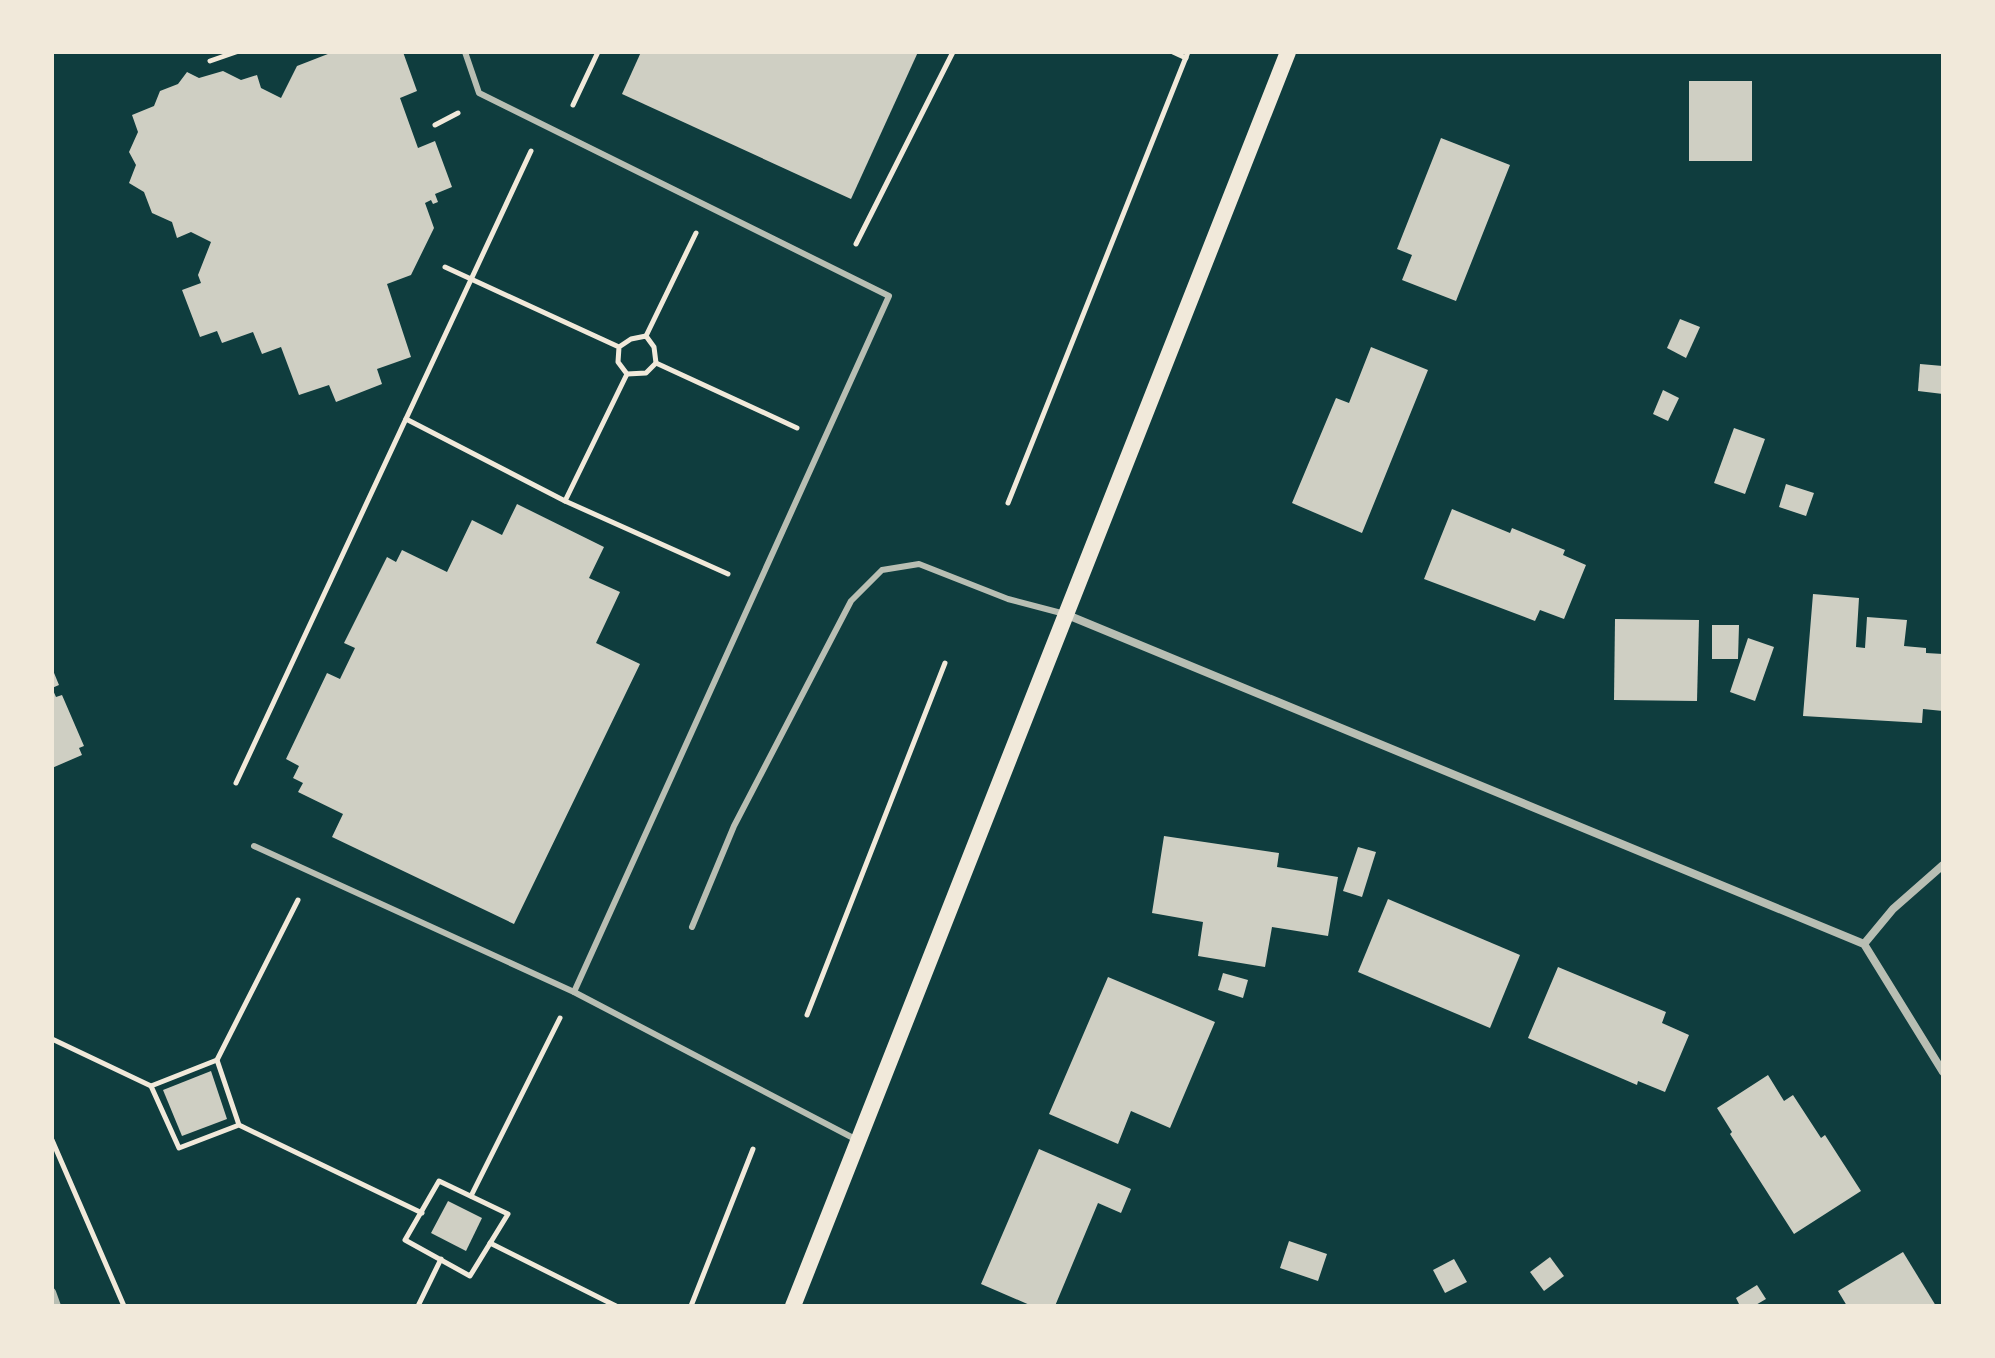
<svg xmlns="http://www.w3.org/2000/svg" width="1995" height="1358" viewBox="0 0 1995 1358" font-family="'Space Grotesk',sans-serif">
<rect width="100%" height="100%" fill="#0f3d3e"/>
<!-- building -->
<g fill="#cfcfc3">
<path d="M 333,52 L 403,52 L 417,91 L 400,98 L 418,148 L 435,141 L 452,187 L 435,194 L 438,202 L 433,204 L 431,200 L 425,203 L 434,228 L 411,275 L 387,284 L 411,357 L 377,369 L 382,384 L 336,402 L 329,385 L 299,395 L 281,347 L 262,354 L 253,332 L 222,343 L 217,331 L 200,337 L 182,290 L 201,283 L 198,275 L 211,242 L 191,232 L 177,238 L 172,222 L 152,213 L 144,192 L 129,183 L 136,165 L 129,152 L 138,132 L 132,115 L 154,106 L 160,91 L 178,84 L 187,72 L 199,78 L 223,71 L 241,80 L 257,75 L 261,88 L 281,98 L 297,66 Z"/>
<path d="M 641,52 L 918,52 L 851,199 L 622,94 Z"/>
<rect x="1689" y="81" width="63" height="80"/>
<path d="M 1441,138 L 1510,165 L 1456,301 L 1402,280 L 1412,255 L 1397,249 Z"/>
<path d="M 1680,319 L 1700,327 L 1686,358 L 1667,348 Z"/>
<path d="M 1371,347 L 1428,370 L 1362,533 L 1292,503 L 1336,398 L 1349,403 Z"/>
<path d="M 1920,364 L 1943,366 L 1943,394 L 1918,391 Z"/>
<path d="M 1663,390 L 1679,398 L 1668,421 L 1653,414 Z"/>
<path d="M 1734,428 L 1765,439 L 1745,494 L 1714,483 Z"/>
<path d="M 1786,484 L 1814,493 L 1806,516 L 1779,507 Z"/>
<path d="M 517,504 L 604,547 L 589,578 L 620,592 L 596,643 L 640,664 L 514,924 L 332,837 L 343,814 L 298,792 L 303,783 L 293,778 L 299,766 L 286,759 L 327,673 L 340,679 L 355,648 L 344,643 L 387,557 L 396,562 L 402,550 L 447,572 L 472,520 L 502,535 Z"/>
<path d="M 1452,509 L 1510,533 L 1512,528 L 1565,550 L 1563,555 L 1586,565 L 1564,619 L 1540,610 L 1535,621 L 1424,579 Z"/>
<path d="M 1813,594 L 1859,598 L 1856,647 L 1865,648 L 1867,617 L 1907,620 L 1904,646 L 1926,648 L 1926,653 L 1943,654 L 1943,711 L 1923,709 L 1922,723 L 1803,716 Z"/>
<path d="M 1615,619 L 1699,620 L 1697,701 L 1614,700 Z"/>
<path d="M 1712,625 L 1739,625 L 1738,659 L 1712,659 Z"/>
<path d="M 1748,638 L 1774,647 L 1755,701 L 1730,692 Z"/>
<path d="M 52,668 L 59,685 L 52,688 L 56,697 L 62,695 L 84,746 L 79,748 L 82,755 L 52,768 Z"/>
<path d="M 1164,836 L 1279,853 L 1277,867 L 1338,877 L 1328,936 L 1272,927 L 1265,967 L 1198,956 L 1203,922 L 1152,913 Z"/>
<path d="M 1358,847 L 1376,852 L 1362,897 L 1343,891 Z"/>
<path d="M 1388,899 L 1520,955 L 1490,1028 L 1358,972 Z"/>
<path d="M 1558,967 L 1666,1012 L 1662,1023 L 1689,1035 L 1665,1092 L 1638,1081 L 1637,1085 L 1528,1038 Z"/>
<path d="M 1223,973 L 1248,980 L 1243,998 L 1218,990 Z"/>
<path d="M 1108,977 L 1215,1022 L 1170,1128 L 1131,1111 L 1118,1144 L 1049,1114 Z"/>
<path d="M 211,1071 L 227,1119 L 182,1136 L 163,1090 Z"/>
<path d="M 1768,1075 L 1784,1101 L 1793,1095 L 1821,1138 L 1825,1135 L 1861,1191 L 1794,1234 L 1730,1134 L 1732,1132 L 1717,1108 Z"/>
<path d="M 1039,1149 L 1131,1189 L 1121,1213 L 1098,1203 L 1055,1306 L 1032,1306 L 981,1284 Z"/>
<path d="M 448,1201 L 482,1218 L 466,1251 L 431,1233 Z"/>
<path d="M 1289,1241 L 1327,1254 L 1318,1281 L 1280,1268 Z"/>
<path d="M 1903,1252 L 1936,1306 L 1847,1306 L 1838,1291 Z"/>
<path d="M 1550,1257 L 1564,1276 L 1544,1291 L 1530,1272 Z"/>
<path d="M 1454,1259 L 1467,1282 L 1445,1293 L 1433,1270 Z"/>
<path d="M 1757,1285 L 1766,1299 L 1754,1306 L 1740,1306 L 1736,1298 Z"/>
</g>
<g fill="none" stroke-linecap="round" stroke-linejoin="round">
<!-- path -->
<g stroke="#f1e9da" stroke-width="5">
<path d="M 1173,52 L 1186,58"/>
<path d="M 210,61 L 236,52"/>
<path d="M 573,105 L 598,52"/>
<path d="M 435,125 L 458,113"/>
<path d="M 856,244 L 953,52"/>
<path d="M 445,267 L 619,347 L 631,339 L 646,336 L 654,347 L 656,363 L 646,373 L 627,374 L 618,362 L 619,347"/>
<path d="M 646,336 L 696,233"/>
<path d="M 656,363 L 797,428"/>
<path d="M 406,419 L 565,501 L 627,374"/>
<path d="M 565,501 L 728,574"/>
<path d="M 1008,503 L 1188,52"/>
<path d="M 236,783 L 531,151"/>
<path d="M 807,1015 L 945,663"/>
<path d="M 52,1039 L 151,1086"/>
<path d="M 217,1060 L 298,900"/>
<path d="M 239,1125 L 217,1060 L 151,1086 L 179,1148 L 239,1125 L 422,1213"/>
<path d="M 52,1140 L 124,1306"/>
<path d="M 439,1181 L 508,1214 L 470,1276 L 405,1240 Z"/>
<path d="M 471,1196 L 560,1018"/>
<path d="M 490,1243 L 616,1306"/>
<path d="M 418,1306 L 441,1259"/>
<path d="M 691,1306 L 753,1149"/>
</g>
<!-- service -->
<g stroke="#b8beb3" stroke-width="6">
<path d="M 465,52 L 479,93 L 889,296 L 574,992"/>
<path d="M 254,846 L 574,992 L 857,1140"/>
<path d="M 692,927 L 734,826 L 851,601 L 882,570 L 919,564 L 1008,599 L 1065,614"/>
</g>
<!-- minor -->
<g stroke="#b8beb3" stroke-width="8">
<path d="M 1065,614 L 1864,944 L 1943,1072"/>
<path d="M 1864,944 L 1893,909 L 1943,865"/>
<path d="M 52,1292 L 57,1306"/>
</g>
<!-- secondary -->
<path stroke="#f1e9da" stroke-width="16" d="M 793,1306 L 1288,52"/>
</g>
<!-- border -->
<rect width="1995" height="1358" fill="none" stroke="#f1e9da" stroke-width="108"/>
</svg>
